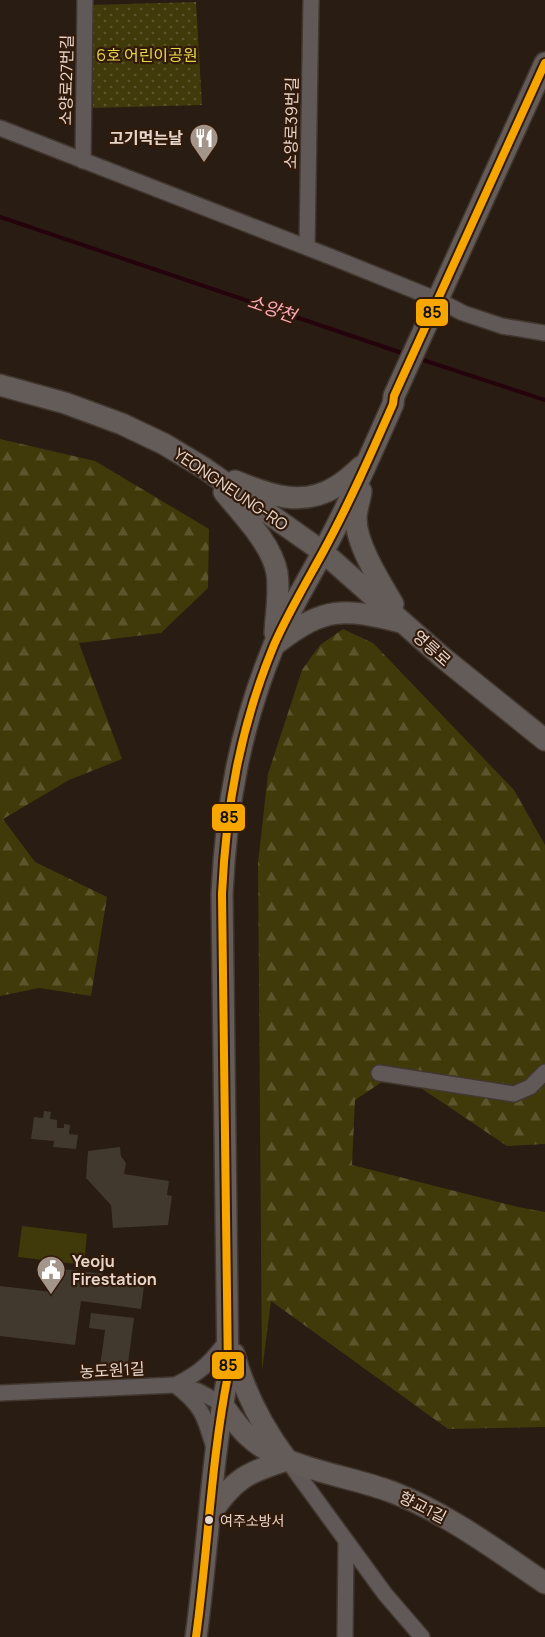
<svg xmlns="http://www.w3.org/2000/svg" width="545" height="1637" viewBox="0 0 545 1637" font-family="Manrope,'Noto Sans KR',sans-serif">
<defs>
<pattern id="grass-dots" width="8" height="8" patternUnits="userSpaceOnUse" patternTransform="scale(1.5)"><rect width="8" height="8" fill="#40390a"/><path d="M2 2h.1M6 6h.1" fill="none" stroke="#5c552c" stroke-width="1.8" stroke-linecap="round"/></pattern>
<pattern id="forest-firs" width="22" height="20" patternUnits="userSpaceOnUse" patternTransform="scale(1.5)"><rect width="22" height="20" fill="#40390a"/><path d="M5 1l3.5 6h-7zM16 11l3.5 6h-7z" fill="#5c552c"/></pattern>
</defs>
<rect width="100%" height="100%" fill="#291c13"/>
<!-- grass -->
<path fill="url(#grass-dots)" d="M 196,2 L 202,105 L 93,108 L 91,5 Z"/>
<!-- forest -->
<g fill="url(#forest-firs)">
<path d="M 0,439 L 95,461 L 209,529 L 208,588 L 161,633 L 79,643 L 122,759 L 69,780 L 3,819 L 35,862 L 107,897 L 91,996 L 39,988 L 0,996 Z"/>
<path d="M 343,629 L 373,643 L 514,790 L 545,845 L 545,1144 L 507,1146 L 397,1072 L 355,1100 L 352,1165 L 518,1207 L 545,1212 L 545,1427 L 448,1429 L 271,1301 L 262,1371 L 258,863 L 268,774 L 302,670 L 320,645 Z"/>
</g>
<!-- garden -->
<path fill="#40390a" d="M 22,1226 L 87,1234 L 84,1265 L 18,1257 Z"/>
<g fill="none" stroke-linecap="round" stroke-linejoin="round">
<!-- stream -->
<g stroke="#25030c" stroke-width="4">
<path d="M 0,217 L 405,354"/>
<path d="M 417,358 L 545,400"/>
</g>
</g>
<!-- building -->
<g fill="#41382e">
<path d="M 44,1111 L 51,1112 L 50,1119 L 57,1120 L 57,1128 L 64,1128 L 64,1124 L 70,1125 L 69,1134 L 78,1135 L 76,1149 L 53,1147 L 54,1141 L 31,1139 L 34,1117 L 43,1118 Z"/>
<path d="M 120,1147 L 121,1156 L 126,1163 L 124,1174 L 169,1181 L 167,1195 L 172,1196 L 168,1225 L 113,1228 L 111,1205 L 86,1178 L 88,1151 Z"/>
<path d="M 56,1268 L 145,1279 L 141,1309 L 81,1301 L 75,1345 L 0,1336 L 0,1286 L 53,1292 Z"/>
<path d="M 91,1313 L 134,1318 L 127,1371 L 100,1367 L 105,1330 L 89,1328 Z"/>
</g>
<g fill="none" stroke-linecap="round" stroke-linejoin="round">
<!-- street casing -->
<g stroke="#42372f" stroke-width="18">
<g id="street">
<path d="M 0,128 L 339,260 L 438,300 L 463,313 L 502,326 L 545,333"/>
<path d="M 83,161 L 85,0"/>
<path d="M 307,247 L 311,0"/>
<path d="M 379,1073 L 514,1094 L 530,1087 L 545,1072"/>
<path d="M 0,1393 L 175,1385 L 198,1391 L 222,1404"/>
<path d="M 214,1448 C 205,1417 202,1405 175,1385 C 201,1373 212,1361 229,1338"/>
<path d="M 288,1461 L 385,1594 L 422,1637"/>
<path d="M 345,1637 L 346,1543"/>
</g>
</g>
<!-- secondary casing -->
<g stroke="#42372f" stroke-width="24">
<g id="secondary">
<path d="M 0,385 L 65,403 L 122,424 L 164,444 L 204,468 L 323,552 L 442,657 L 545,740"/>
<path d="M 235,481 C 269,495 303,508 337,486 C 346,481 354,473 362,466"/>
<path d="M 361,491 C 360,500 356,510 356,519 C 356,544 380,582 393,604"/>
<path d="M 224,492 C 241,513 272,544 277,573 C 280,592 276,613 275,633"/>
<path d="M 277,643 C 325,606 344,608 401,622"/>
<path d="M 222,1404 C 230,1415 238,1427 248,1436 C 282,1469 348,1475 392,1492 C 447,1513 496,1550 545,1583"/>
<path d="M 210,1515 C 233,1479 248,1472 287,1460 C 262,1427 245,1394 234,1354"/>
<path d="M 196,1637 C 208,1550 211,1461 228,1375 L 222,894 C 226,807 240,727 274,645 C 288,613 306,583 323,552 C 349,504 371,454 393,404 L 394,396 L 545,63"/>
</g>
</g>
<!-- street -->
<use href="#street" stroke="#605957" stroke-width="15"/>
<!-- secondary -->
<use href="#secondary" stroke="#645c58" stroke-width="21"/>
<!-- bus-1 casing -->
<g stroke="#321a0a" stroke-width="12">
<path id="bus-1" d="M 196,1637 C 208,1550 211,1461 228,1375 L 222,894 C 226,807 240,727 274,645 C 288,613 306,583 323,552 C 349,504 371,454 393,404 L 394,396 L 545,63"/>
</g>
<!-- bus-1 -->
<use href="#bus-1" stroke="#f7a600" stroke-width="8"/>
</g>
<!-- icons -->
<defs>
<g id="restaurant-pin" transform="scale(1.5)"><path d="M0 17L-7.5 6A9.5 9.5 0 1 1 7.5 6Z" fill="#a4958b" stroke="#321a0a"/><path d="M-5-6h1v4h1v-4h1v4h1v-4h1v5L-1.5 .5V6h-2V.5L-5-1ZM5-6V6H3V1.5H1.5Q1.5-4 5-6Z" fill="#fff"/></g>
<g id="civic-pin" transform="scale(1.5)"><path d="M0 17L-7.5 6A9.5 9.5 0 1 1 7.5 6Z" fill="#a4958b" stroke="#321a0a"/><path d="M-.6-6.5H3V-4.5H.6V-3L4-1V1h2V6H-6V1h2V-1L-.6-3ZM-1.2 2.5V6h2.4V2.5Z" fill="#fff"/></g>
</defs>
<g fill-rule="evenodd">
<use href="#restaurant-pin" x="204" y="138"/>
<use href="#civic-pin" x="51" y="1270"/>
</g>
<!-- markers -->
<circle fill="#e7d6cc" stroke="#321a0a" stroke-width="2" cx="209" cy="1520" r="5"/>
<g text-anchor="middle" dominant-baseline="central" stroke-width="4.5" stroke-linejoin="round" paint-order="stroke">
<!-- bus labels -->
<g font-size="14" fill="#e7d6cc" stroke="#321a0a" text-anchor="start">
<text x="220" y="1520">여주소방서</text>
</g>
<!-- park labels -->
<g font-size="16" fill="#e5d748" stroke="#321a0a">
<text x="147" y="55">6호 어린이공원</text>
</g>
<!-- street labels -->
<g font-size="16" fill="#e7d6cc" stroke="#321a0a">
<text transform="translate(66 80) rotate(-89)">소양로27번길</text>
<text transform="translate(291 123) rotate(-89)">소양로39번길</text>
<text transform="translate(231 489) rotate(34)">YEONGNEUNG-RO</text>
<text transform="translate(432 648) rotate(42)">영릉로</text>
<text transform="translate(112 1370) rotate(-3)">농도원1길</text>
<text transform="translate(423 1507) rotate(27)">향교1길</text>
</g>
<!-- poi labels -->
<g font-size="16" font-weight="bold" fill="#e7d6cc" stroke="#321a0a" text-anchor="end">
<text x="183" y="138">고기먹는날</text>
<text x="72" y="1261" text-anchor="start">Yeoju<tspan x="72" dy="18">Firestation</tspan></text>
</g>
<!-- water labels -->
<g font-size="18" font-style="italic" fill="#f7a8bb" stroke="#321a0a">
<text transform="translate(272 308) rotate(19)">소양천</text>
</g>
</g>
<g stroke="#321a0a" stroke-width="2">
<rect x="415" y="298" width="34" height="29" rx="6" fill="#f7a600"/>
<rect x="211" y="803" width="35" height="29" rx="6" fill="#f7a600"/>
<rect x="211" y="1351" width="34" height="29" rx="6" fill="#f7a600"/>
</g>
<g font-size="16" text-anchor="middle" font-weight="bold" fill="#111">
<text x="432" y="318">85</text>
<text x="229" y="823">85</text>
<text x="228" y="1371">85</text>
</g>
</svg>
